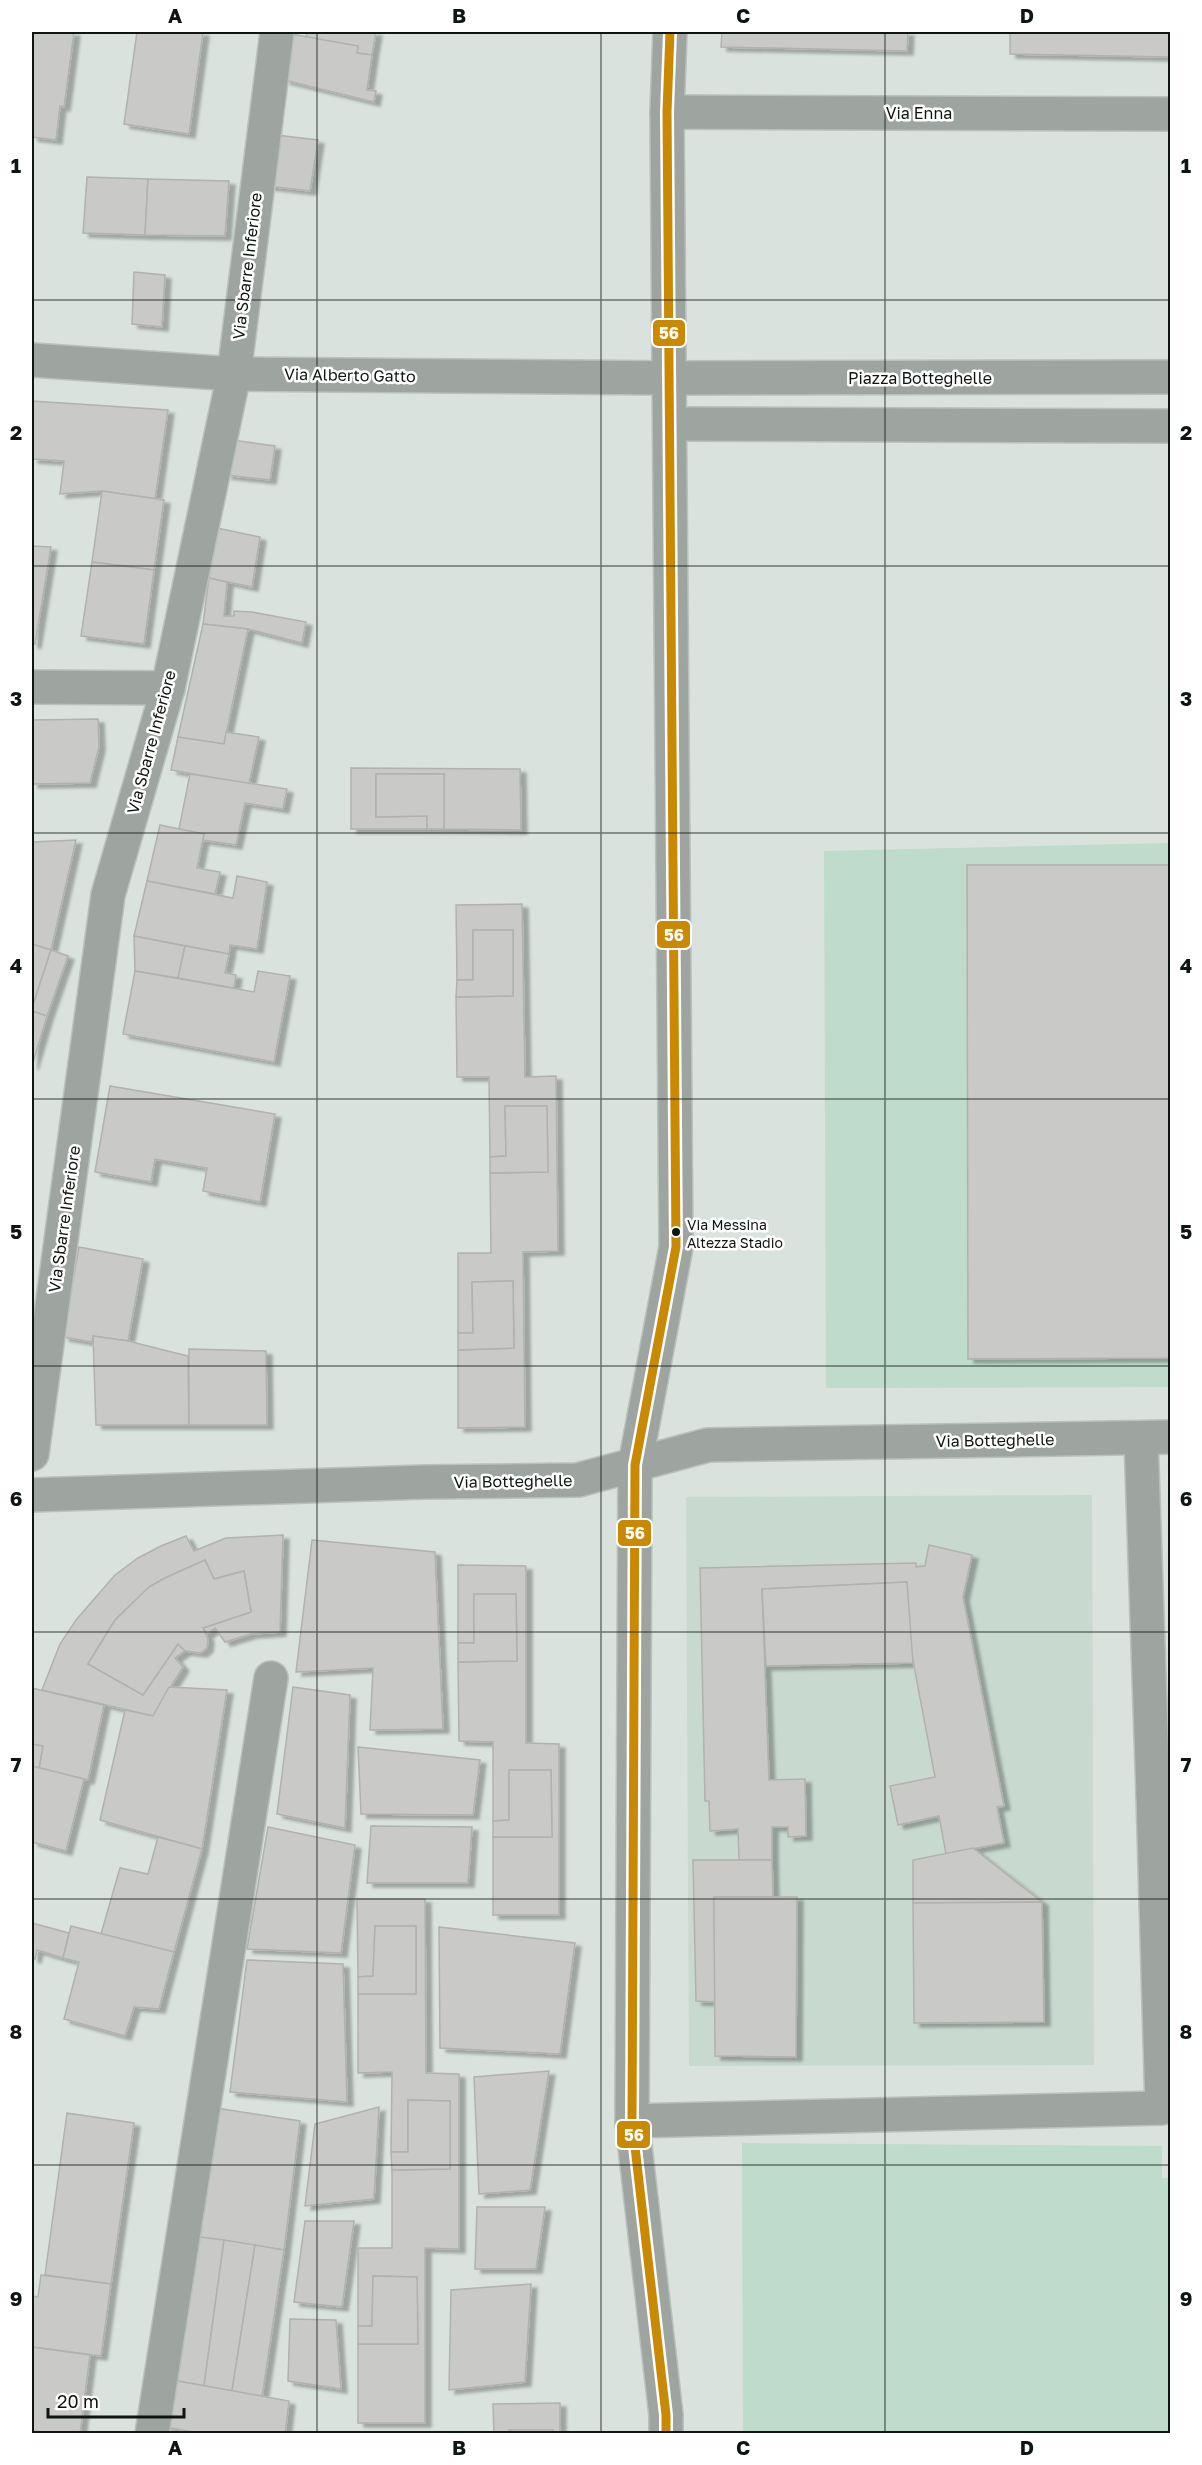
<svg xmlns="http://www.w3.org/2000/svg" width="1202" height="2465" viewBox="0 0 1202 2465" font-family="'Golos Text',sans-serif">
<defs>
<filter id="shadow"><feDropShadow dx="6" dy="4" stdDeviation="1.5" flood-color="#0004"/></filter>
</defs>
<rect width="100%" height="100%" fill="#d9e2dd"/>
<!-- built -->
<path fill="#c8d9d0" d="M 1092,1495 L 1094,2065 L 689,2066 L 686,1497 Z"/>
<!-- grass -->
<g fill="#bfdbcb">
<path d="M 1170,843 L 1170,1387 L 826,1388 L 824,851 Z"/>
<path d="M 742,2143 L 1162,2146 L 1162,2178 L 1170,2178 L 1170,2433 L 743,2433 Z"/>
</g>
<!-- building -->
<g fill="#c9c9c7" stroke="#b1b1ae" stroke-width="1.5" filter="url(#shadow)">
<path d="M 32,32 L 74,32 L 64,107 L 60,106 L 56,140 L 32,137 Z"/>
<path d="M 137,32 L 203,32 L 189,134 L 124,124 Z"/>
<path d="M 307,32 L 376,32 L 372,55 L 357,53 L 358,46 L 306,37 Z"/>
<path d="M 722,32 L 908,32 L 907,51 L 721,47 Z"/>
<path d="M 1010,32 L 1170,32 L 1170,57 L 1010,54 Z"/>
<path d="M 291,34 L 358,46 L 357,53 L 372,55 L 367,90 L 376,91 L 374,102 L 284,80 Z"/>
<path d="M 276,135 L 318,140 L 310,191 L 268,186 Z"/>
<path d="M 87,177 L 148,179 L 145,235 L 83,233 Z"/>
<path d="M 148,179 L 229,181 L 225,236 L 145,235 Z"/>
<path d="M 134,272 L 165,275 L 162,327 L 132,324 Z"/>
<path d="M 32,401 L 168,410 L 155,499 L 102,491 L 60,494 L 64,461 L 32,459 Z"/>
<path d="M 232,440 L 275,446 L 270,480 L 226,475 Z"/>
<path d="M 102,491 L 164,500 L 154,570 L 92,562 Z"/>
<path d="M 217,528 L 260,537 L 252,587 L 209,578 Z"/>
<path d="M 32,546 L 51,547 L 35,644 L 32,644 Z"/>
<path d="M 92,562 L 154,570 L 144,644 L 81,636 Z"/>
<path d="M 209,578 L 227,582 L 224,616 L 234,616 L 234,611 L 252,612 L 306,622 L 302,643 L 248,629 L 203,624 Z"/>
<path d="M 203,624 L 248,629 L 224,744 L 178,737 Z"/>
<path d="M 98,719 L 99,747 L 90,783 L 32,784 L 32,720 Z"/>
<path d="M 226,732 L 259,737 L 249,784 L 171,770 L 178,737 L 224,744 Z"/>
<path d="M 351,768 L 520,769 L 521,830 L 444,829 L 444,774 L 376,774 L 376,817 L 427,816 L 427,829 L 351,829 Z"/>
<path d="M 190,774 L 287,789 L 283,809 L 245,803 L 236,845 L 203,840 L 204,834 L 179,829 Z"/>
<path d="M 376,774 L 444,774 L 444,829 L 427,829 L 427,816 L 376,817 Z"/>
<path d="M 160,825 L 204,834 L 197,868 L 220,872 L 215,894 L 147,881 Z"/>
<path d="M 76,840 L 51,950 L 32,944 L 32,842 Z"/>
<path d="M 967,865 L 1170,865 L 1170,1358 L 968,1359 Z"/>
<path d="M 237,876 L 267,882 L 257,949 L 230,945 L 229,954 L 134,936 L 147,881 L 233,898 Z"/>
<path d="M 522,904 L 525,1077 L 556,1076 L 558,1251 L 523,1252 L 525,1427 L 458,1428 L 458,1350 L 514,1348 L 513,1281 L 472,1282 L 473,1333 L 458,1333 L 458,1253 L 491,1253 L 490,1173 L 548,1172 L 547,1106 L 505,1106 L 506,1156 L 490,1157 L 489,1077 L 457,1077 L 456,997 L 513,996 L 513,930 L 473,930 L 473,980 L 457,980 L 456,905 Z"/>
<path d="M 473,930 L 513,930 L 513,996 L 456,997 L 457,980 L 473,980 Z"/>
<path d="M 134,936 L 185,946 L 178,978 L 135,971 Z"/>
<path d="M 32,944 L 51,950 L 32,1008 Z"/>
<path d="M 185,946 L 229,954 L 225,973 L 236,975 L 234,988 L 178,978 Z"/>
<path d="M 51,950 L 68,956 L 47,1016 L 32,1011 L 32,1008 Z"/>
<path d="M 135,971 L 254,992 L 258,971 L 290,976 L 274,1062 L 123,1034 Z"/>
<path d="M 32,1011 L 47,1016 L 32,1066 Z"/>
<path d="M 110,1086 L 275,1114 L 260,1202 L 203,1191 L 207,1168 L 155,1159 L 151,1182 L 95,1172 Z"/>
<path d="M 505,1106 L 547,1106 L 548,1172 L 490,1173 L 490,1157 L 506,1156 Z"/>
<path d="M 79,1247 L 143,1259 L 128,1341 L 93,1336 L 92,1342 L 63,1337 Z"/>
<path d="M 513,1281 L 514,1348 L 458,1350 L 458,1333 L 473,1333 L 472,1282 Z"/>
<path d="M 93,1336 L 128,1341 L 188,1356 L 189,1425 L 96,1425 Z"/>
<path d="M 189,1349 L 266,1351 L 267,1425 L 189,1425 Z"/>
<path d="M 283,1535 L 280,1632 L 251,1634 L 225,1642 L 215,1628 L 207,1634 L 203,1628 L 251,1612 L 244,1571 L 214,1579 L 205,1560 L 165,1578 L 149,1587 L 115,1620 L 88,1664 L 143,1695 L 178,1644 L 185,1651 L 175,1658 L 183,1667 L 153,1716 L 42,1690 L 60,1644 L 76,1620 L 115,1575 L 138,1558 L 161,1546 L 186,1536 L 194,1551 L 226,1538 Z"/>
<path d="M 312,1540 L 435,1552 L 443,1729 L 370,1730 L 373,1668 L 296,1672 Z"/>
<path d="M 929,1545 L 972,1555 L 963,1597 L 1004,1806 L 997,1807 L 1004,1843 L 946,1854 L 939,1816 L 898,1825 L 890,1786 L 935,1777 L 910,1645 L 907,1582 L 762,1589 L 769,1780 L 805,1779 L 806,1836 L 788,1837 L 788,1827 L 772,1827 L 772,1860 L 739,1860 L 738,1829 L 710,1831 L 709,1801 L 705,1801 L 700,1568 L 916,1563 L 916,1567 L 925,1566 Z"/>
<path d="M 205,1560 L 214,1579 L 244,1571 L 251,1612 L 203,1628 L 208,1639 L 207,1648 L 201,1653 L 185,1651 L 178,1644 L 143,1695 L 88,1664 L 115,1620 L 149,1587 L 165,1578 Z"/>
<path d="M 458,1565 L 526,1566 L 526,1743 L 559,1744 L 559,1915 L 493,1915 L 493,1837 L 552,1837 L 551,1770 L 509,1770 L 509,1820 L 493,1821 L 493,1742 L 459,1741 L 458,1662 L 517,1661 L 516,1594 L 474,1594 L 474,1643 L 458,1643 Z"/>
<path d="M 907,1582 L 913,1663 L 766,1666 L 762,1589 Z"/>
<path d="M 474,1594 L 516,1594 L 517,1661 L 458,1662 L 458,1643 L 474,1643 Z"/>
<path d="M 169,1687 L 227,1690 L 202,1849 L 100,1820 L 125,1710 L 153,1716 Z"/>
<path d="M 293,1687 L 350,1695 L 345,1828 L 277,1814 Z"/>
<path d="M 32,1688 L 104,1705 L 88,1780 L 39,1768 L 43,1746 L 32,1744 Z"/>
<path d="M 32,1744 L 43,1746 L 39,1768 L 32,1766 Z"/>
<path d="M 358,1747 L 480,1760 L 473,1815 L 361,1814 Z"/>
<path d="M 32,1766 L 84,1779 L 66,1851 L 32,1842 Z"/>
<path d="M 509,1770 L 551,1770 L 552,1837 L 493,1837 L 493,1821 L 509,1820 Z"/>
<path d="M 371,1826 L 472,1827 L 468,1883 L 367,1883 Z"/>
<path d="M 268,1827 L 355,1845 L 341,1953 L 247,1949 Z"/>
<path d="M 158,1837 L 202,1849 L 174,1952 L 101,1934 L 120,1868 L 148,1874 Z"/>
<path d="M 973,1848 L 1042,1902 L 913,1903 L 913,1860 Z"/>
<path d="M 693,1860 L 772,1860 L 773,1897 L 714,1897 L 715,2002 L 696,2001 Z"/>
<path d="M 714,1897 L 797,1897 L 796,2057 L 715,2056 Z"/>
<path d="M 357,1899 L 425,1899 L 426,2073 L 459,2074 L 459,2249 L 425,2248 L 425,2423 L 358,2423 L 358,2344 L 418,2344 L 417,2277 L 373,2276 L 372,2326 L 358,2326 L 358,2248 L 392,2248 L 392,2170 L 450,2169 L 450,2101 L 408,2100 L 408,2152 L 391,2152 L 392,2072 L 358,2073 L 358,1994 L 416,1994 L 416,1926 L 375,1926 L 373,1976 L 358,1977 Z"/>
<path d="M 1042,1902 L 1044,2022 L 914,2023 L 913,1903 Z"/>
<path d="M 32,1923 L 69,1933 L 63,1958 L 37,1950 L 35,1959 L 32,1958 Z"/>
<path d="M 71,1926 L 174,1952 L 159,2009 L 134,2007 L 125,2036 L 64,2019 L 79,1962 L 63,1958 Z"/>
<path d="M 375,1926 L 416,1926 L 416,1994 L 358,1994 L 358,1977 L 373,1976 Z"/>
<path d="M 439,1927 L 575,1943 L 560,2054 L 440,2048 Z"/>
<path d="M 247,1960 L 343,1964 L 347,2102 L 230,2092 Z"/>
<path d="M 549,2071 L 530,2190 L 479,2194 L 474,2077 Z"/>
<path d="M 408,2100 L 450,2101 L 450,2169 L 392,2170 L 391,2152 L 408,2152 Z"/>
<path d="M 379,2107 L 374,2199 L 305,2206 L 315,2124 Z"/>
<path d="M 216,2108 L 300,2121 L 284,2250 L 199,2237 Z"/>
<path d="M 67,2113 L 134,2123 L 111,2284 L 45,2275 Z"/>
<path d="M 477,2207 L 545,2207 L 536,2269 L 475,2269 Z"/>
<path d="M 305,2221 L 354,2221 L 342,2307 L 294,2302 Z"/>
<path d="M 199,2237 L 224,2240 L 204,2386 L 172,2380 Z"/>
<path d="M 224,2240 L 255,2245 L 232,2391 L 204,2386 Z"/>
<path d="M 255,2245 L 284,2250 L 262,2397 L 232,2391 Z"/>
<path d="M 41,2275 L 111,2284 L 101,2356 L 32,2347 L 32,2296 L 38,2297 Z"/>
<path d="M 373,2276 L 417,2277 L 418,2344 L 358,2344 L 358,2326 L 372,2326 Z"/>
<path d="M 531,2284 L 525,2382 L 449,2390 L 451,2290 Z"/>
<path d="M 290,2319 L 336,2320 L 341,2389 L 288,2381 Z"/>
<path d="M 32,2347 L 90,2355 L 80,2434 L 32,2431 Z"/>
<path d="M 172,2380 L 289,2401 L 285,2434 L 205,2434 L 165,2427 Z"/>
<path d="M 560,2403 L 560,2434 L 553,2434 L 553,2430 L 509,2430 L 509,2434 L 494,2434 L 493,2404 Z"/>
<rect x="509" y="2430" width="44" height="4"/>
</g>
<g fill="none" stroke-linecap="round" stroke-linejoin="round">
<!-- street casing -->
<g stroke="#bac0bc" stroke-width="36">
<g id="street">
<path d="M 667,112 L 1170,114"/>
<path d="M 32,360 L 234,374 L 670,378 L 1170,377"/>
<path d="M 671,424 L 1170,426"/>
<path d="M 32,687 L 168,688"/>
<path d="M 1141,1438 L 1153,1794 L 1170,1794"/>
<path d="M 32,1454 L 108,895 L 168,688 L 234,374 L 277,32"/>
<path d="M 32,1495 L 425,1482 L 578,1480 L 708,1445 L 1170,1437"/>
<path d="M 632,2121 L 1162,2108 L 1153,1794"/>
<path d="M 152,2434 L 271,1678"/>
<path d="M 666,2434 L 666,2415 L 632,2121 L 635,1465 L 676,1247 L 667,112 L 670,32"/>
</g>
</g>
<!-- street -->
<use href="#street" stroke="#9ea5a1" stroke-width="33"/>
<!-- bus-1 casing -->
<g stroke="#fff" stroke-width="14">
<path id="bus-1" d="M 666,2434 L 666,2415 L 632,2121 L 635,1465 L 676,1247 L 667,112 L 670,32"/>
</g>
<!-- bus-1 -->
<use href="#bus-1" stroke="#c98903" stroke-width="9"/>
</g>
<!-- grid -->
<path fill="none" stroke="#0f1511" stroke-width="1.5" stroke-opacity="0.55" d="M 317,32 L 317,2434M 601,32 L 601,2434M 885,32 L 885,2434M 32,300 L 1170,300M 32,566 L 1170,566M 32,833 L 1170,833M 32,1099 L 1170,1099M 32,1366 L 1170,1366M 32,1632 L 1170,1632M 32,1899 L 1170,1899M 32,2165 L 1170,2165"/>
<!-- markers -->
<circle fill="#0f1511" stroke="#fff" stroke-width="2" cx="676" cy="1232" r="5"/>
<g text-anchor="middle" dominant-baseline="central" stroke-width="5" stroke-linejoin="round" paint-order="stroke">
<!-- bus labels -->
<g font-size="14" fill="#0f1511" stroke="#fff" text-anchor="start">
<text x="687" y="1224">Via Messina<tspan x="687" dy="18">Altezza Stadio</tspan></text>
</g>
<!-- street labels -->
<g font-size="16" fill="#0f1511" stroke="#fff">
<text x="919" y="113">Via Enna</text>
<text transform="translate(247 266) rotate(-83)">Via Sbarre Inferiore</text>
<text transform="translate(350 375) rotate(1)">Via Alberto Gatto</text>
<text x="920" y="378">Piazza Botteghelle</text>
<text transform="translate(151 742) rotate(-75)">Via Sbarre Inferiore</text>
<text transform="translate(64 1219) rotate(-82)">Via Sbarre Inferiore</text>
<text transform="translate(995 1440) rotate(-1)">Via Botteghelle</text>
<text transform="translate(513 1481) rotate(-1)">Via Botteghelle</text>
</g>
</g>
<g stroke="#fff" stroke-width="2">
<rect x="652" y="319" width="34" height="28" rx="6" fill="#c98903"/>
<rect x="656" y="920" width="35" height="29" rx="6" fill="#c98903"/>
<rect x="617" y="1519" width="35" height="28" rx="6" fill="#c98903"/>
<rect x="616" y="2120" width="35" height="29" rx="6" fill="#c98903"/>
</g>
<g font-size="16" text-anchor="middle" font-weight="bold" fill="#fff">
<text x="669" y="339">56</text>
<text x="674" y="941">56</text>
<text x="635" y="1539">56</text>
<text x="634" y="2141">56</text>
</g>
<!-- border -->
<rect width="1202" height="2465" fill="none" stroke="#ffffff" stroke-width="66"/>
<!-- scale -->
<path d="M48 2408v9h136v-9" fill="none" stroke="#0f1511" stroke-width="3"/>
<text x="57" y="2408" font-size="18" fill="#0f1511" stroke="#ffffff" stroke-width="4.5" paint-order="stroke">20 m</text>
<rect x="33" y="33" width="1136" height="2399" fill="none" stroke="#0f1511" stroke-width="2"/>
<g font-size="20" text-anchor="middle" font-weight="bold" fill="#0f1511">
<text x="175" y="23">A</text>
<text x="459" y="23">B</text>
<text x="743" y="23">C</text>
<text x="1027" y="23">D</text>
<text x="16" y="173">1</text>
<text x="1186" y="173">1</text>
<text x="16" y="440">2</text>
<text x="1186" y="440">2</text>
<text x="16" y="706">3</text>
<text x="1186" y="706">3</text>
<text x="16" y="973">4</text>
<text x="1186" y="973">4</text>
<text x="16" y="1239">5</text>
<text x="1186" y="1239">5</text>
<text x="16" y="1506">6</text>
<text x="1186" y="1506">6</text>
<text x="16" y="1772">7</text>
<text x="1186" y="1772">7</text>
<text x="16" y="2039">8</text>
<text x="1186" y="2039">8</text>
<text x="16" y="2306">9</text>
<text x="1186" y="2306">9</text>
<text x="175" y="2455">A</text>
<text x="459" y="2455">B</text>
<text x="743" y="2455">C</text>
<text x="1027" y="2455">D</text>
</g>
</svg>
